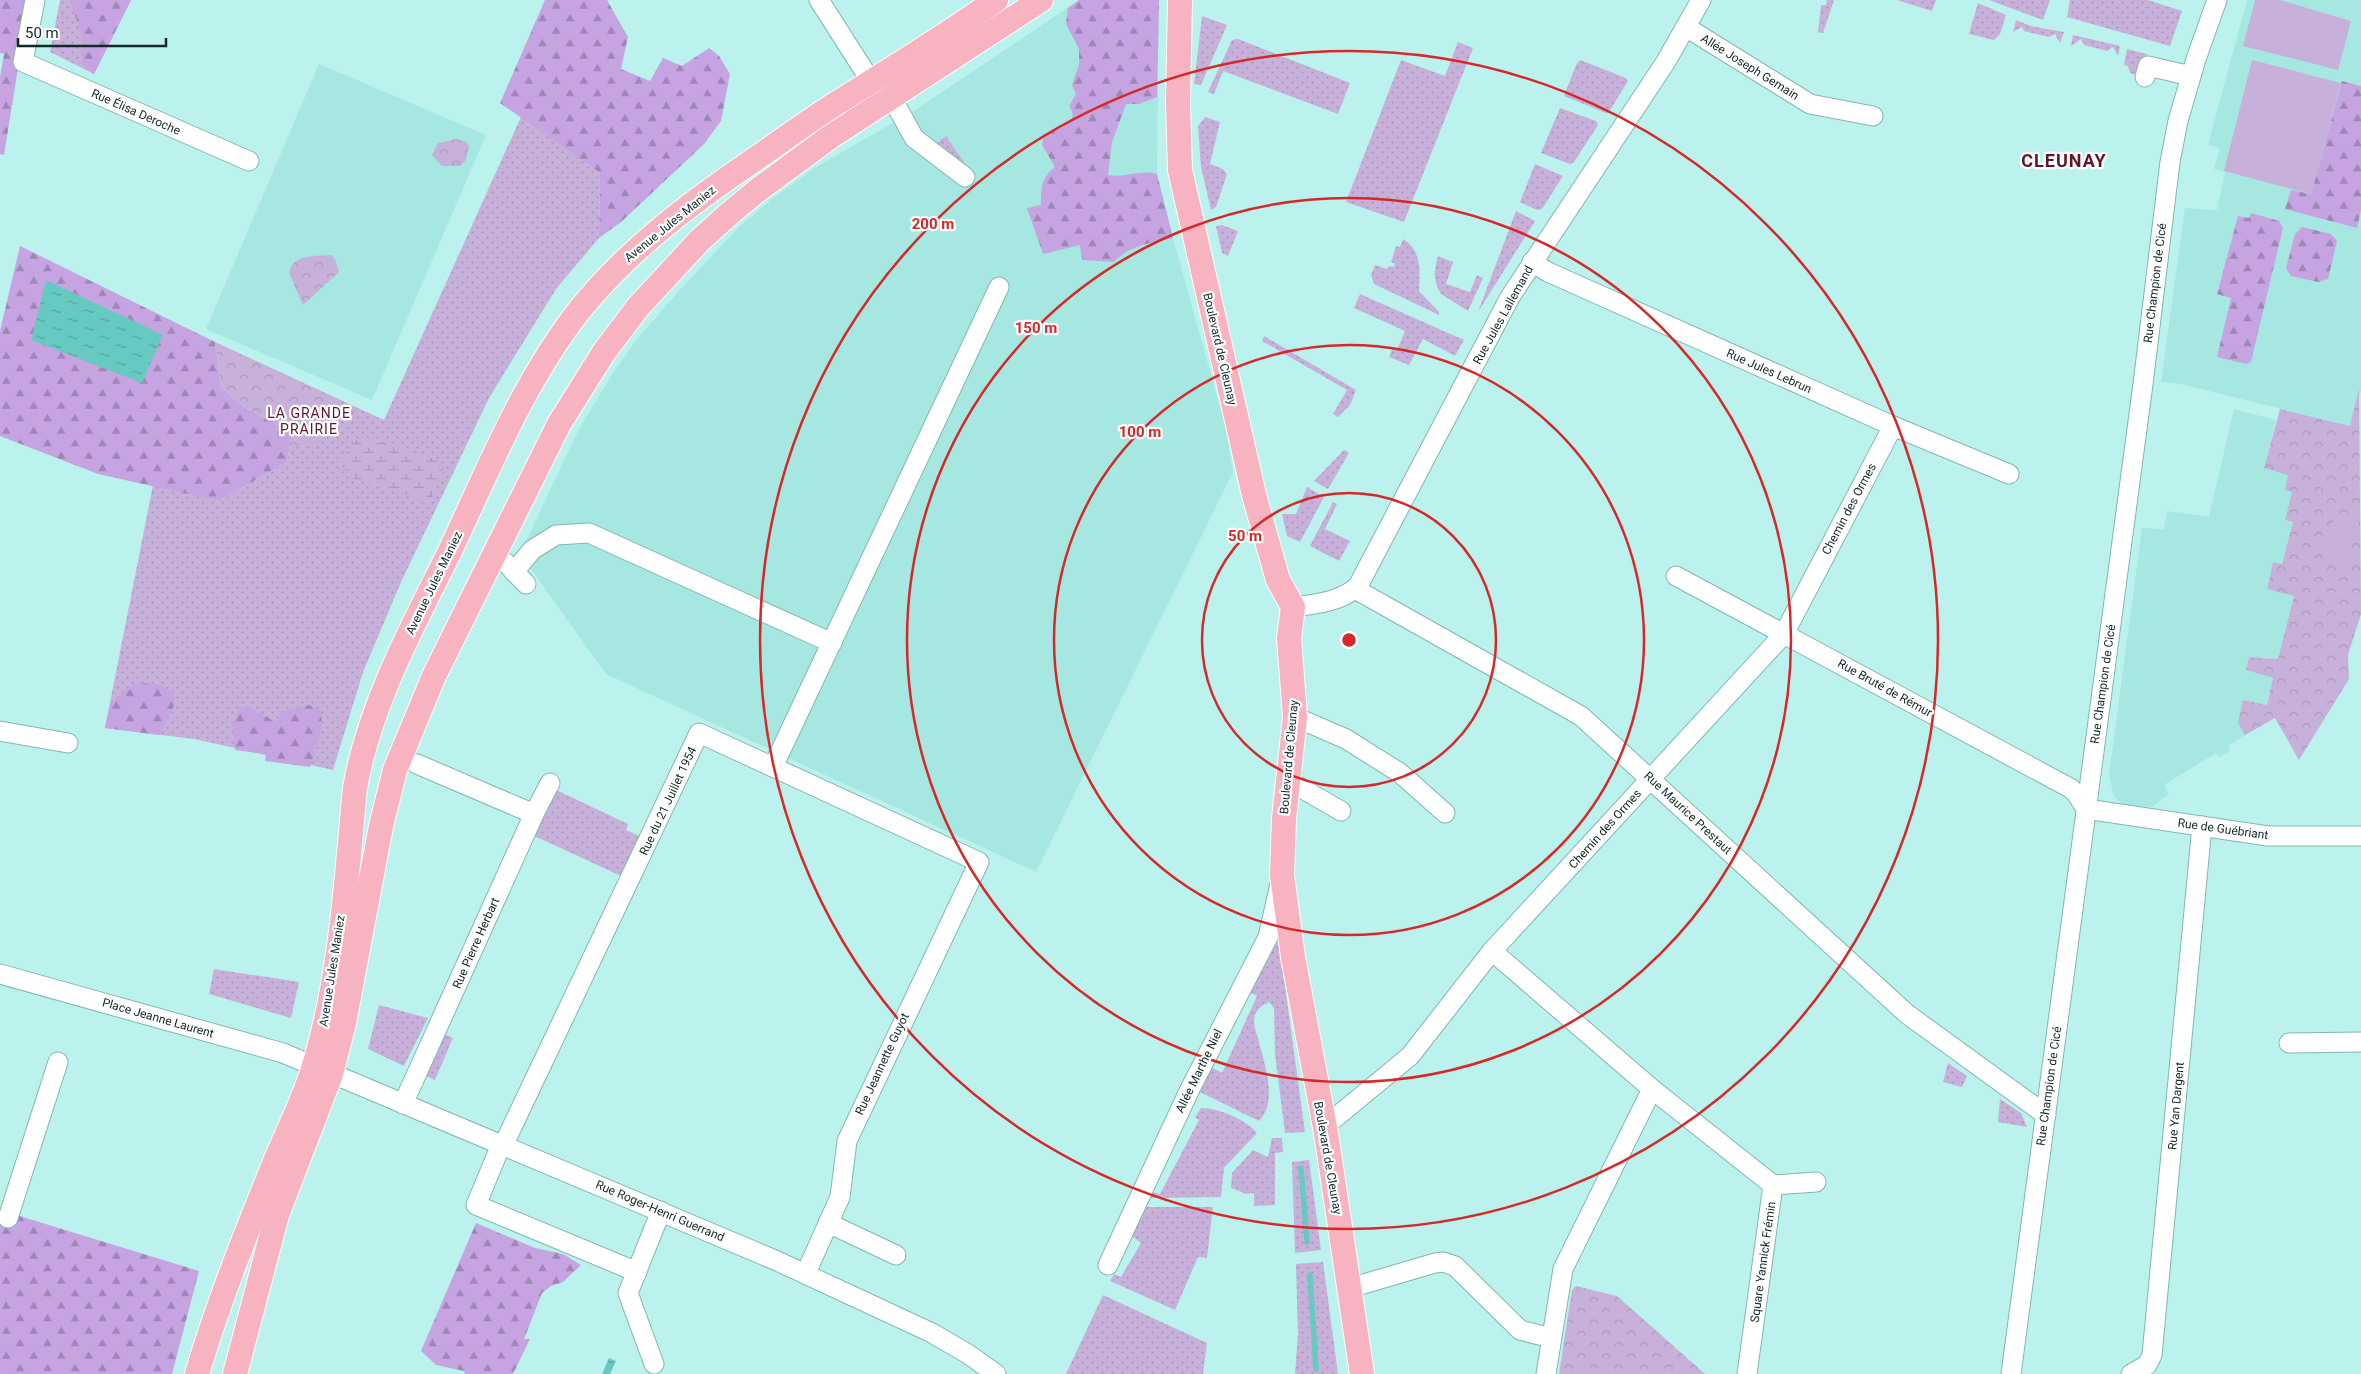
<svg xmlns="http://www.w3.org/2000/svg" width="2361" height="1374" viewBox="0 0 2361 1374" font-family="Roboto,sans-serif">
<defs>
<pattern id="grass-dots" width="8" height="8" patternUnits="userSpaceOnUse" patternTransform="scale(1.25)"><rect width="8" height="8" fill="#c7b1da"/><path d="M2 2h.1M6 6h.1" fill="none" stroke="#aa98bb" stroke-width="1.8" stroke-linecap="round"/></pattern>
<pattern id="forest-firs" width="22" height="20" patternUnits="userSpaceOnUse" patternTransform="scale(1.25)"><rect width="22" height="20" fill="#c6a4e2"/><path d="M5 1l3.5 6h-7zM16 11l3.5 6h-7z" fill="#a086b7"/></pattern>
<pattern id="wetland-marsh" width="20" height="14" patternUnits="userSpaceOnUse" patternTransform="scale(1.25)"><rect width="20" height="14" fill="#c7b1da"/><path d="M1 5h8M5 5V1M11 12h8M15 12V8" fill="none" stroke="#aa98bb"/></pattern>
<pattern id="park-crowns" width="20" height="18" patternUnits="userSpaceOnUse" patternTransform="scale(1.25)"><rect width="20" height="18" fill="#c7b1da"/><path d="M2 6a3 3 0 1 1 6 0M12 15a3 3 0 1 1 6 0" fill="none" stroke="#aa98bb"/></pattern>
<pattern id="water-ripples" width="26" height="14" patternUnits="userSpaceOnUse" patternTransform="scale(1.25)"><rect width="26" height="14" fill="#66cac3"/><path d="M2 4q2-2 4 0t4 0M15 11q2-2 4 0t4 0" fill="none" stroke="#53a49e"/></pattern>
</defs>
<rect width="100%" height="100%" fill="#bbf2ed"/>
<!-- built -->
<g fill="#a6e7e1">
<path d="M 1079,0 L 1159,0 L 1157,174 L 1173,238 L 1226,429 L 1233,472 L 1036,872 L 606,674 L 520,554 L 578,431 L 613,373 L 638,338 L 679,291 L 737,229 L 773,198 L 816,167 L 914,111 Z"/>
<path d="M 2247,0 L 2361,0 L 2361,390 L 2350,426 L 2181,384 L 2161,382 L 2185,208 L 2217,210 L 2225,172 L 2214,169 L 2220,148 L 2208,145 Z"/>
<path d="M 319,64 L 486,135 L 372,400 L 206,329 Z"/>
<path d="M 2234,409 L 2276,420 L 2264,468 L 2288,474 L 2292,492 L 2285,520 L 2293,522 L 2282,564 L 2273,563 L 2267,589 L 2294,596 L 2278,659 L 2249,657 L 2246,670 L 2274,678 L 2266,705 L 2238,723 L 2245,735 L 2228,746 L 2230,751 L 2219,757 L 2216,753 L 2164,785 L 2169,794 L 2152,807 L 2125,806 L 2114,797 L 2109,775 L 2142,528 L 2164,529 L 2167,511 L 2209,517 Z"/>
</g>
<!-- grass -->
<g fill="url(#grass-dots)">
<path d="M 60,0 L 131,0 L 94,74 L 50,52 Z"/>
<path d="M 1827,0 L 1834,0 L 1823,33 L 1818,32 L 1821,5 L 1826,5 Z"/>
<path d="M 1897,0 L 1936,0 L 1932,11 Z"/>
<path d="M 1989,0 L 2050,0 L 2043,20 Z"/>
<path d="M 2070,0 L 2148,0 L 2182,11 L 2170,46 L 2067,17 Z"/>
<path d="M 1978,3 L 2006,15 L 2000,34 L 1994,40 L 1969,34 Z"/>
<path d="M 1202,16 L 1227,25 L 1201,85 L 1194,84 Z"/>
<path d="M 2016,20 L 2031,26 L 2064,32 L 2060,43 L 2055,34 L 2049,37 L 2024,31 L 2022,27 L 2013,32 Z"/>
<path d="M 2073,35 L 2120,46 L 2118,56 L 2113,47 L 2107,51 L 2084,45 L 2081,39 L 2071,46 Z"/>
<path d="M 1238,39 L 1350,83 L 1338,114 L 1223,71 L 1214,94 L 1208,92 L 1232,40 Z"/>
<path d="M 1458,42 L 1473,48 L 1404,222 L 1346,202 L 1401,60 L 1445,76 Z"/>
<path d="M 2127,49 L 2147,54 L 2141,76 L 2130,73 L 2128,66 L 2124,65 Z"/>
<path d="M 1580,60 L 1626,78 L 1628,81 L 1609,112 L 1606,113 L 1564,96 L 1576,65 Z"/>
<path d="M 1560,108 L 1596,121 L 1598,125 L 1574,162 L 1570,164 L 1541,153 Z"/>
<path d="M 521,117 L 600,173 L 599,238 L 556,289 L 489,398 L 401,582 L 363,672 L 333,770 L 194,739 L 105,728 L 153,485 L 219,501 L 287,462 L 292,433 L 215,342 L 384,420 Z"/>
<path d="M 1205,117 L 1220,122 L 1210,164 L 1223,169 L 1227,174 L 1216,207 L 1211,210 L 1201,167 L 1198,126 Z"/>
<path d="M 946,136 L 964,162 L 961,164 L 937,145 L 938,142 Z"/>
<path d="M 1535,164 L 1563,176 L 1542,209 L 1537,210 L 1520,202 Z"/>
<path d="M 1516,211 L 1535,221 L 1478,312 Z"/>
<path d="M 1222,225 L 1238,231 L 1228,256 L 1222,253 L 1216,226 Z"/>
<path d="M 1403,239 C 1422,250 1420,272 1419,291 L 1439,312 L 1439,315 L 1374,284 L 1371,275 L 1375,265 L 1387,269 L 1389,266 L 1394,267 L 1395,264 L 1391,262 L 1396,246 L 1400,247 Z"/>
<path d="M 1438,256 L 1453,262 L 1446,284 L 1470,292 L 1477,275 L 1483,278 L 1468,311 L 1441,294 C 1433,281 1434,270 1438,256 Z"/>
<path d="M 1360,294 L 1464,340 L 1455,356 L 1423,339 L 1409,365 L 1389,357 L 1393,348 L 1397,350 L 1405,331 L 1354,308 Z"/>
<path d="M 1264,336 L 1356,390 L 1350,405 L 1338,417 L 1333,414 L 1347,390 L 1262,341 Z"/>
<path d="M 1344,450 L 1349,453 L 1328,489 L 1314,481 Z"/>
<path d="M 1307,487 L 1324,497 L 1300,542 L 1287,536 L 1282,514 L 1296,514 Z"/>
<path d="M 1333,502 L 1337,504 L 1325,529 L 1350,541 L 1339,561 L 1310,546 Z"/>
<path d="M 552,788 L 628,824 L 626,830 L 639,836 L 621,876 L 528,833 Z"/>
<path d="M 1278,935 L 1305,1132 L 1285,1133 L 1275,1054 L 1274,1008 L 1269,1002 C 1263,1005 1258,1008 1255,1015 C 1252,1024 1257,1034 1259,1042 C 1265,1066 1278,1102 1259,1121 L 1200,1092 L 1211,1067 L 1222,1073 L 1257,996 L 1248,991 Z"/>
<path d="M 214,969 L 299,982 L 291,1018 L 209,994 Z"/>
<path d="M 379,1005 L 428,1018 L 404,1066 L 368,1049 Z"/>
<path d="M 442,1033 L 453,1038 L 435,1080 L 424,1075 Z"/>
<path d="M 1948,1063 L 1967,1076 L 1962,1087 L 1943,1082 Z"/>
<path d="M 2000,1099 L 2021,1113 L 2027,1127 L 1998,1122 Z"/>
<path d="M 1201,1108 C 1218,1108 1246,1119 1257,1133 L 1224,1168 L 1221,1197 L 1150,1198 L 1152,1192 L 1160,1194 L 1199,1120 L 1195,1117 Z"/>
<path d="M 1272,1138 L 1282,1138 L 1283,1152 L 1275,1153 L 1275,1205 L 1254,1206 L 1254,1193 L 1246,1194 L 1231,1188 L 1232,1173 L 1253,1150 L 1268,1157 Z"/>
<path d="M 1309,1160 L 1321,1250 L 1295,1253 L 1292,1162 Z"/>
<path d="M 1145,1207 L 1213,1207 L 1207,1258 L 1198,1257 L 1175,1310 L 1110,1281 L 1114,1274 L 1121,1277 L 1141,1243 L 1132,1236 Z"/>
<path d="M 1323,1262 L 1338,1374 L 1295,1374 L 1298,1334 L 1296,1264 Z"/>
<path d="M 1103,1295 L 1207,1343 L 1203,1374 L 1066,1374 Z"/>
</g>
<!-- forest -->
<g fill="url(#forest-firs)">
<path d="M 0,0 L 29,0 L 4,155 L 0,154 L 0,77 L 4,54 L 0,53 Z"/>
<path d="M 70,0 L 131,0 L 94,74 L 82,64 L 81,34 Z"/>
<path d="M 545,0 L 607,0 L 628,37 L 621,69 L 650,81 L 663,58 L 682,66 L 709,48 L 719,56 L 730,74 L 721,121 L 704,144 L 621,222 L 599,238 L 600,173 L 500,103 Z"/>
<path d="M 1079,0 L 1159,0 L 1157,97 L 1139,104 L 1126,104 L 1112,142 L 1108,175 C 1125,178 1141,169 1157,174 L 1173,238 C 1151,243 1130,245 1114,262 L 1082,260 L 1080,245 L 1043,254 L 1027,208 L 1041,205 C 1041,188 1041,178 1055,167 L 1042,145 L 1044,134 C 1056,131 1082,123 1069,106 L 1076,94 L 1072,85 L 1079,64 L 1079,49 L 1066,24 L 1068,8 Z"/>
<path d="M 2342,81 L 2361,86 L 2361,210 L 2357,228 L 2285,209 L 2291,190 L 2311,194 Z"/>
<path d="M 2251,213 L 2279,221 L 2283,228 L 2251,362 L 2246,364 L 2217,357 L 2231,298 L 2217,294 L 2238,216 L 2249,218 Z"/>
<path d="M 2302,227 L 2331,234 L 2337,241 L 2328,279 L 2318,282 L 2291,276 L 2286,268 L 2295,234 Z"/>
<path d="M 20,246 L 215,342 L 221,387 L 244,407 L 292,433 L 287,462 L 219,501 L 98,474 L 0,436 L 0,331 Z"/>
<path d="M 148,683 L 161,685 L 173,693 L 175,704 L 159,735 L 105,728 L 110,704 L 133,684 Z"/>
<path d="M 309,705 L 321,711 L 322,727 L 310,767 L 265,761 L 266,754 L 235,750 L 232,724 L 240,707 C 255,707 264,717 277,722 L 282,712 Z"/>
<path d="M 0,1210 L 199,1271 L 172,1374 L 0,1374 Z"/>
<path d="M 476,1223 L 535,1248 L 563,1254 L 581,1265 L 563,1282 L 551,1286 L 542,1293 L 524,1339 L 530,1339 L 513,1374 L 465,1374 L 464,1371 L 436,1365 L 421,1351 Z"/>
</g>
<!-- wetland -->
<path fill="url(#wetland-marsh)" d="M 367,438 L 407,449 L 440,461 L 444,468 L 433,497 L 426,504 C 403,491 376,484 350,478 L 340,462 L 354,441 Z"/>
<!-- park -->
<g fill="url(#park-crowns)">
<path d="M 457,139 L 466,142 L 469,146 L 466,160 L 460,166 L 442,166 L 432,155 L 438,143 Z"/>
<path d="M 331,255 L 335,259 L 339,272 L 303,305 L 289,273 C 292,254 316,256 331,255 Z"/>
<path d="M 215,342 L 338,400 C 325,424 325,452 290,446 L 292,433 L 244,407 L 221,387 Z"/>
<path d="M 2359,389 L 2361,614 L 2348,655 L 2349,679 L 2299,760 L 2275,718 L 2245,735 L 2238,723 L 2243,700 L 2267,705 L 2273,678 L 2246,670 L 2249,657 L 2278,659 L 2294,596 L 2267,589 L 2273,562 L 2282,564 L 2293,522 L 2285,520 L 2292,492 L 2285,490 L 2288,475 L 2264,468 L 2280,409 L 2350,426 Z"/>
<path d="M 1576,1286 L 1617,1296 L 1705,1374 L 1559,1374 L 1572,1290 Z"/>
</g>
<!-- pitch -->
<g fill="#c7b1da">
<path d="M 2255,0 L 2280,0 L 2351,21 L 2338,70 L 2243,46 Z"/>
<path d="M 2252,60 L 2341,83 L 2311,194 L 2224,171 Z"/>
<path d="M 2335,514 L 2359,521 L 2346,564 L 2323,558 Z"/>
</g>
<!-- water -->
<g fill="url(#water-ripples)">
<path d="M 46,280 L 163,335 L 142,383 L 31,340 Z"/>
<path d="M 609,1358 L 616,1361 L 610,1374 L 602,1374 Z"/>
</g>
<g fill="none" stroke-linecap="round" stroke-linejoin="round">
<!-- stream -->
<g stroke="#66cac3" stroke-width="5.5">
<path d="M 1301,1168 L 1307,1242"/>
<path d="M 1310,1275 L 1316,1369"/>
</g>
<!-- minor casing -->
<g stroke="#81b7b2" stroke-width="21">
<g id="minor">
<path d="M 35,0 L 23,62 L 249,161"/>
<path d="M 819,0 L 879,94"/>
<path d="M 1686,27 L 1810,104 L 1873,116"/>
<path d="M 2145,77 L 2148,66 L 2191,76"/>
<path d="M 892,98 L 914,138 L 965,177"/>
<path d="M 1532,262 L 1548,272 L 1893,426 L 2009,474"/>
<path d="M 492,556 L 506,563 L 526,584"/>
<path d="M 514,572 L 532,550 L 556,535 L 589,533 L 832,643"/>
<path d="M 1676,576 L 2070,788 L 2076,793 L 2086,809 L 2268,836 L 2361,836"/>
<path d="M 1355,589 L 1581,716 L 1907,1014 L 2046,1115"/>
<path d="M 1293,607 C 1315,604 1341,602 1358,586 L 1510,297 L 1665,63 L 1701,0"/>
<path d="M 1295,717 L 1346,739 L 1400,773 L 1445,813"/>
<path d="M 0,731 L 68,743"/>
<path d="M 417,764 L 534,814"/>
<path d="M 773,767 L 999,287"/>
<path d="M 1289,781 L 1341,811"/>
<path d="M 1492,951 L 1652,1089"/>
<path d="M 0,974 L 283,1053 L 775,1260 L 932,1333 L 968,1354 L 996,1374"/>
<path d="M 2289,1043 L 2361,1042"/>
<path d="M 403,1104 L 534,814 L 550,783"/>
<path d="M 1324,1122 L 1335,1118 L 1410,1056 L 1492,951 L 1784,634 L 1893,426"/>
<path d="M 501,1145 L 476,1205 L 637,1272"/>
<path d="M 503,1146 L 699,733 L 979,862 L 847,1141 L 840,1197 L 806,1273"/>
<path d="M 1773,1185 L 1816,1182"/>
<path d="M 8,1218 L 58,1062"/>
<path d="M 828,1223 L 896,1255"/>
<path d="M 1108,1265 L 1190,1089 L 1268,937 L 1280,884"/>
<path d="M 1350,1288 L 1435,1263 L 1443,1262 L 1455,1266 L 1520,1330 L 1551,1338"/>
<path d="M 654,1364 L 628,1293 L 661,1211"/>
<path d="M 1546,1374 L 1563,1269 L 1652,1089 L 1773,1185 L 1747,1374"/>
<path d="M 2011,1374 L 2143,384 L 2170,162 L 2178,121 L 2196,59 L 2217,0"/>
<path d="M 2131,1374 L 2147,1365 L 2152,1355 L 2202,826"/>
</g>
</g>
<!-- major casing -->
<g stroke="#fff" stroke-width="26">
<g id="major">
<path d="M 1180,0 L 1178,104 L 1180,170 L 1254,495 L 1278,580 L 1293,607 L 1289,638 L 1295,717 L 1284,819 L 1282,875 L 1293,957 L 1326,1133 L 1362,1374"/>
<path d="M 197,1374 C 218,1303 246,1233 274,1164 C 287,1132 303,1102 313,1069 C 341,979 346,882 355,788 C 370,703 413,626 451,549 C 489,468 523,383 578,312 C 628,249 692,202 758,157 C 787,137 815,116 845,98 C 896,66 947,35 996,0"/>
<path d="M 235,1374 L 277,1215 L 331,1074 L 344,1023 L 381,826 L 395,770 L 434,676 L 559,424 L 604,352 L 638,307 L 700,240 L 729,214 L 758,190 L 830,137 L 1041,0"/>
</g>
</g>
<!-- minor -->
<use href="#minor" stroke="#fff" stroke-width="19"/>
<!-- major -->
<use href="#major" stroke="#f7b3c0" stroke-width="24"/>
</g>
<!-- distance rings -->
<g fill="none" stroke="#d62828" stroke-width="2.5">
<circle cx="1349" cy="640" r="147"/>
<circle cx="1349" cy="640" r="295"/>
<circle cx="1349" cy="640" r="442"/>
<circle cx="1349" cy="640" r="589"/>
</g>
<g text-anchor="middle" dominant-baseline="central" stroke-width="4.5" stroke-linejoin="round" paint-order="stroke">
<!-- street labels -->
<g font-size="12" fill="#132827" stroke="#fff">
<text transform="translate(1750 67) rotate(32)">Allée Joseph Gemain</text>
<text transform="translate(136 112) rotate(24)">Rue Élisa Deroche</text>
<text transform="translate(670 224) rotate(-39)">Avenue Jules Maniez</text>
<text transform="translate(2155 283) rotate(-83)">Rue Champion de Cicé</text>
<text transform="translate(1503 315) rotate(-61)">Rue Jules Lallemand</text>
<text transform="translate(1220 349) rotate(77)">Boulevard de Cleunay</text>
<text transform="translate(1769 371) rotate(24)">Rue Jules Lebrun</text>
<text transform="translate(1849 509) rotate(-62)">Chemin des Ormes</text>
<text transform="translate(434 583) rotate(-64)">Avenue Jules Maniez</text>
<text transform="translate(2103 684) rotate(-82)">Rue Champion de Cicé</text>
<text transform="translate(1885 688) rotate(29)">Rue Bruté de Rémur</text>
<text transform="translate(1289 757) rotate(-85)">Boulevard de Cleunay</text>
<text transform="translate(668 801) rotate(-65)">Rue du 21 Juillet 1954</text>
<text transform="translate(1688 813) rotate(43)">Rue Maurice Prestaut</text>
<text transform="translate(1605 829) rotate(-48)">Chemin des Ormes</text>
<text transform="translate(2223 829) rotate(8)">Rue de Guébriant</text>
<text transform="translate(476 943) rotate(-66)">Rue Pierre Herbart</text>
<text transform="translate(332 971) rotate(-81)">Avenue Jules Maniez</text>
<text transform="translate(158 1018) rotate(16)">Place Jeanne Laurent</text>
<text transform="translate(882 1064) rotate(-65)">Rue Jeannette Guyot</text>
<text transform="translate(1199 1071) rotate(-64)">Allée Marthe Niel</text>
<text transform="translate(2049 1086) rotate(-82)">Rue Champion de Cicé</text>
<text transform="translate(2176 1106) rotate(-85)">Rue Yan Dargent</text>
<text transform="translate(1328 1158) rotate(80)">Boulevard de Cleunay</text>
<text transform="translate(660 1211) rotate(23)">Rue Roger-Henri Guerrand</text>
<text transform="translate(1763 1262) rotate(-82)">Square Yannick Frémin</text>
</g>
<!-- neighbourhood labels -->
<g font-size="14" letter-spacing="1" fill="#5c182a" stroke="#fff">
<text x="309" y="413">LA GRANDE<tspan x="309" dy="16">PRAIRIE</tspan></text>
</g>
<!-- district labels -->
<g font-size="18" font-weight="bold" letter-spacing="1" fill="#5c182a" stroke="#fff">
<text x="2064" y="160">CLEUNAY</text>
</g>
</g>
<circle cx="1349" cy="640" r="8" fill="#d62828" stroke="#fff" stroke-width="2.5"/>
<g font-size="15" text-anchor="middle" font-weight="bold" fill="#d62828" stroke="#fff" stroke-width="4.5" stroke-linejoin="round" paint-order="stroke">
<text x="933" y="229">200 m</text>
<text x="1036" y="333">150 m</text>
<text x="1140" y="437">100 m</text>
<text x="1245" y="541">50 m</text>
</g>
<!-- scale -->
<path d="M18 38v8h148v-8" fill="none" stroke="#132827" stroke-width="2.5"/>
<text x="25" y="38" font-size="15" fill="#132827" stroke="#ffffff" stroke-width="4" paint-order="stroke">50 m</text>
</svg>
